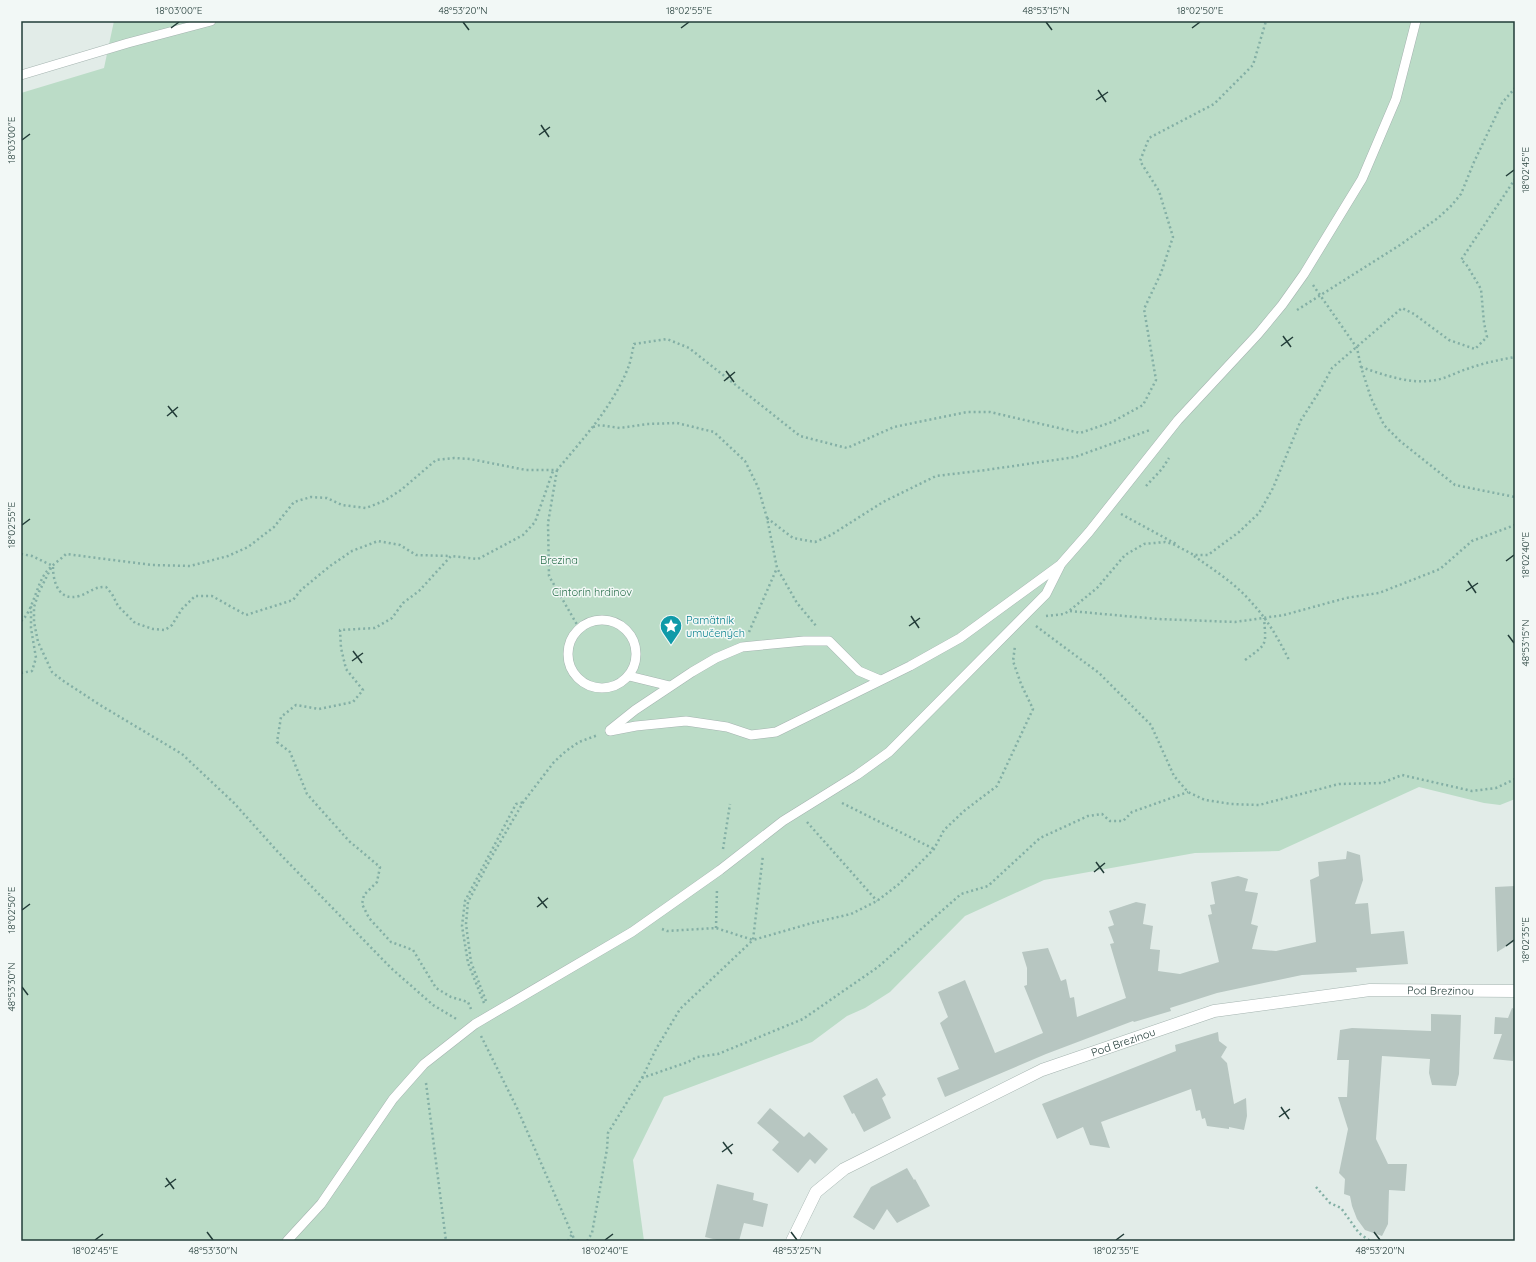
<svg xmlns="http://www.w3.org/2000/svg" width="1536" height="1262" viewBox="0 0 1536 1262" font-family="Quicksand,sans-serif">
<rect width="100%" height="100%" fill="#e2ece8"/>
<!-- green -->
<path fill="#bbdcc7" d="M 114,21 L 1515,21 L 1515,799 L 1500,805 L 1484,803 L 1419,787 L 1279,851 L 1195,853 L 1044,880 L 965,916 L 890,992 L 865,1008 L 847,1016 L 812,1042 L 664,1097 L 633,1160 L 644,1241 L 21,1241 L 21,93 L 104,68 Z"/>
<!-- building -->
<g fill="#b7c6c1">
<path d="M 1347,851 L 1360,855 L 1363,880 L 1355,904 L 1368,903 L 1371,934 L 1404,931 L 1408,964 L 1356,968 L 1357,972 L 1302,975 L 1217,993 L 1170,1008 L 1171,1011 L 1134,1022 L 1133,1021 L 1046,1054 L 945,1097 L 937,1078 L 959,1069 L 940,1023 L 948,1017 L 938,992 L 965,980 L 995,1053 L 1043,1033 L 1024,986 L 1027,985 L 1027,968 L 1022,952 L 1048,948 L 1061,981 L 1066,979 L 1070,998 L 1074,997 L 1077,1017 L 1126,998 L 1110,944 L 1114,943 L 1108,927 L 1114,925 L 1109,911 L 1136,902 L 1146,904 L 1143,924 L 1153,926 L 1150,949 L 1160,950 L 1158,971 L 1180,974 L 1219,962 L 1208,915 L 1212,914 L 1210,905 L 1215,904 L 1211,882 L 1238,876 L 1248,879 L 1245,891 L 1258,893 L 1251,924 L 1258,926 L 1252,949 L 1276,951 L 1316,942 L 1310,880 L 1319,876 L 1318,862 L 1346,859 Z"/>
<path d="M 1515,886 L 1515,941 L 1497,952 L 1495,887 Z"/>
<path d="M 1512,1008 L 1515,1009 L 1515,1035 L 1513,1061 L 1493,1059 L 1502,1034 L 1494,1034 L 1495,1017 L 1508,1018 Z"/>
<path d="M 1431,1014 L 1461,1015 L 1459,1074 L 1456,1086 L 1432,1085 L 1429,1073 L 1430,1059 L 1382,1056 L 1376,1139 L 1388,1164 L 1407,1164 L 1405,1191 L 1389,1190 L 1388,1224 L 1382,1236 L 1365,1230 L 1357,1219 L 1352,1206 L 1350,1196 L 1344,1194 L 1345,1179 L 1339,1173 L 1348,1129 L 1338,1097 L 1347,1097 L 1349,1060 L 1337,1060 L 1340,1030 L 1352,1028 L 1431,1031 Z"/>
<path d="M 1218,1032 L 1219,1041 L 1227,1047 L 1221,1057 L 1227,1063 L 1234,1104 L 1246,1098 L 1247,1116 L 1244,1130 L 1229,1127 L 1229,1129 L 1207,1126 L 1205,1118 L 1202,1119 L 1200,1110 L 1196,1111 L 1191,1089 L 1101,1122 L 1110,1148 L 1090,1145 L 1083,1127 L 1057,1139 L 1042,1104 L 1176,1051 L 1175,1045 Z"/>
<path d="M 877,1078 L 886,1095 L 882,1098 L 891,1118 L 864,1132 L 854,1113 L 852,1114 L 843,1096 Z"/>
<path d="M 770,1108 L 804,1137 L 809,1132 L 828,1149 L 815,1164 L 810,1159 L 798,1173 L 772,1150 L 779,1142 L 757,1123 Z"/>
<path d="M 907,1168 L 914,1180 L 915,1179 L 930,1206 L 897,1223 L 887,1209 L 874,1230 L 853,1217 L 871,1187 Z"/>
<path d="M 717,1184 L 754,1193 L 753,1200 L 768,1204 L 763,1227 L 744,1223 L 739,1241 L 721,1241 L 705,1237 Z"/>
</g>
<g fill="none" stroke-linecap="round" stroke-linejoin="round">
<!-- lane casing -->
<g stroke="#a5b4b0" stroke-width="10">
<g id="lane">
<path d="M 21,75 L 128,43 L 211,21"/>
<circle cx="602" cy="654" r="34"/>
<path d="M 629,676 L 670,686"/>
<path d="M 610,730 L 635,710 L 692,672 L 716,658 L 742,647 L 804,641 L 829,641 L 859,671 L 880,680"/>
<path d="M 610,731 L 636,726 L 686,721 L 727,727 L 751,735 L 776,732 L 910,666 L 960,638 L 1060,565 L 1089,532 L 1178,420 L 1258,334 L 1282,305 L 1304,274 L 1362,179 L 1396,99 L 1416,21"/>
<path d="M 287,1241 L 321,1204 L 393,1099 L 424,1064 L 475,1024 L 632,932 L 720,870 L 783,821 L 857,775 L 889,752 L 1046,594 L 1060,566"/>
</g>
</g>
<!-- street casing -->
<g stroke="#a5b4b0" stroke-width="13">
<g id="street">
<path id="s1" d="M 792,1241 L 816,1192 L 844,1169 L 1042,1070 L 1214,1011 L 1370,990 L 1515,991"/>
</g>
</g>
<!-- path -->
<g stroke="#83afa5" stroke-width="2.5" stroke-dasharray="2 3" stroke-linecap="butt">
<path d="M 1313,285 L 1357,348 L 1361,367 L 1371,398 L 1384,425 L 1400,441 L 1455,485 L 1515,497"/>
<path d="M 1297,310 L 1400,245 L 1438,218 L 1451,206 L 1461,194 L 1474,162 L 1502,103 L 1515,88"/>
<path d="M 1361,367 C 1384,375 1411,385 1436,380 C 1447,378 1457,372 1467,369 C 1483,363 1499,360 1515,357"/>
<path d="M 593,427 L 600,425 L 620,428 L 647,424 L 677,423 L 714,432 L 745,461 L 758,487 L 767,518 L 777,568 L 797,603 L 817,627"/>
<path d="M 557,470 L 548,523 L 549,576 L 579,628"/>
<path d="M 1146,486 L 1162,469 L 1169,458"/>
<path d="M 1121,514 L 1178,545"/>
<path d="M 767,518 L 793,538 L 815,542 L 831,535 L 883,502 L 936,476 L 986,470 L 1075,457 L 1150,430"/>
<path d="M 21,554 L 32,556 L 53,566"/>
<path d="M 1194,556 C 1214,570 1236,584 1252,603 C 1268,620 1279,640 1289,660"/>
<path d="M 53,567 C 53,582 59,602 79,596 C 89,593 95,586 106,587 L 112,594 L 118,606 L 135,623 L 153,629 L 165,630 L 172,625 L 182,609 L 195,596 L 212,596 L 246,615 L 293,600 L 301,590 L 330,566 L 352,551 L 378,541 L 400,545 L 416,555 L 450,556"/>
<path d="M 51,568 L 39,592 L 34,607 L 34,622 L 38,642 L 52,672 L 62,680 L 100,705 L 182,754 L 234,803 L 278,852 L 391,968 L 433,1005 L 458,1020"/>
<path d="M 1070,611 L 1158,619 L 1235,622 L 1284,615 L 1346,598 L 1379,593 L 1440,569 L 1472,541 L 1515,525"/>
<path d="M 1046,616 L 1064,614 L 1069,611 L 1097,588 L 1125,555 L 1144,544 L 1165,542 L 1173,544 L 1194,555 L 1208,555 L 1239,532 L 1259,513 L 1273,488 L 1301,420 L 1319,392 L 1332,368 L 1402,308 L 1414,314 L 1449,340 L 1475,349 L 1487,337 L 1484,323 L 1481,289 L 1466,264 L 1461,260 L 1515,179"/>
<path d="M 21,621 C 32,614 37,582 47,571 C 52,565 60,560 66,554 L 152,565 L 190,566 L 228,556 L 248,547 L 274,527 L 294,502 L 311,497 L 327,498 L 342,505 L 366,508 L 384,501 L 401,490 L 436,460 L 454,458 L 470,459 L 526,470 L 557,470 C 583,439 613,406 628,368 C 631,361 632,352 634,344 L 667,339 L 689,348 L 800,436 L 847,448 L 894,427 L 967,412 L 990,412 L 1080,433 L 1112,422 L 1143,405 L 1156,380 L 1144,309 L 1161,273 L 1173,237 L 1159,191 L 1140,161 L 1149,138 L 1214,104 L 1253,65 L 1266,21"/>
<path d="M 1036,626 L 1099,673 L 1151,725 L 1174,776 L 1188,792 L 1205,800 L 1231,804 L 1259,805 L 1339,784 L 1382,783 L 1402,775 L 1472,791 L 1496,788 L 1515,779"/>
<path d="M 749,632 L 777,568"/>
<path d="M 1245,660 C 1268,643 1266,646 1264,618"/>
<path d="M 21,673 L 32,671 L 36,658 L 31,628 L 31,606"/>
<path d="M 842,803 L 934,849"/>
<path d="M 807,822 L 877,901"/>
<path d="M 723,849 L 730,804"/>
<path d="M 716,928 L 717,889"/>
<path d="M 662,929 L 667,931 L 716,928 L 753,940 L 812,923 L 851,914 L 877,901 L 899,884 L 934,849 L 944,830 L 964,811 L 997,786 L 1033,709 L 1021,684 L 1013,661 L 1015,646"/>
<path d="M 486,1001 L 471,962 L 466,924 L 468,902 L 492,856 L 524,801 L 554,762 L 566,751 L 579,742 L 598,735"/>
<path d="M 484,1003 L 468,963 L 462,926 L 465,901 L 516,804 L 524,802"/>
<path d="M 471,1009 L 468,1002 L 451,997 L 436,988 L 413,950 L 391,942 L 369,918 L 362,904 L 364,895 L 377,882 L 380,867 L 349,841 L 307,794 L 290,752 L 277,742 L 281,717 L 296,705 L 319,709 L 353,702 L 363,690 L 346,669 L 341,648 L 340,630 L 375,628 L 392,618 L 403,603 L 419,591 L 451,556 L 478,559 L 523,535 L 535,522 L 553,471"/>
<path d="M 481,1036 L 517,1108 L 575,1241"/>
<path d="M 642,1078 L 656,1049 L 680,1009 L 753,940 L 763,855"/>
<path d="M 426,1083 L 446,1241"/>
<path d="M 1316,1187 L 1330,1203 L 1341,1208 L 1359,1233 L 1370,1241"/>
<path d="M 568,1241 L 572,1234"/>
<path d="M 587,1241 L 592,1233 L 607,1149 L 608,1133 L 642,1078 L 688,1062 L 697,1057 L 718,1054 L 803,1019 L 878,967 L 961,894 L 988,886 L 1040,838 L 1088,816 L 1102,814 L 1110,821 L 1123,821 L 1132,812 L 1188,792"/>
</g>
<!-- lane -->
<use href="#lane" stroke="#fff" stroke-width="9"/>
<!-- street -->
<use href="#street" stroke="#fff" stroke-width="12"/>
</g>
<!-- ticks -->
<path fill="none" stroke="#223c38" stroke-width="1.5" d="M 463,22 L 469,30M 1046,22 L 1052,30M 171,28 L 179,22M 681,28 L 689,22M 1192,28 L 1200,22M 1098,90 L 1106,102M 1096,100 L 1108,92M 541,125 L 549,137M 539,135 L 550,127M 22,140 L 30,134M 1506,176 L 1514,170M 1283,336 L 1291,347M 1281,346 L 1293,337M 726,371 L 734,382M 724,381 L 735,372M 168,406 L 177,417M 167,416 L 178,407M 22,525 L 30,519M 1506,561 L 1514,555M 1468,581 L 1476,593M 1466,591 L 1478,583M 911,616 L 919,628M 909,626 L 920,618M 1508,635 L 1514,643M 353,651 L 362,663M 352,661 L 363,653M 1096,862 L 1104,873M 1094,872 L 1105,863M 538,897 L 547,908M 537,907 L 548,898M 22,910 L 30,904M 1506,946 L 1514,940M 22,987 L 28,995M 1281,1107 L 1289,1119M 1279,1117 L 1290,1109M 723,1142 L 732,1154M 722,1152 L 733,1144M 166,1178 L 174,1189M 165,1187 L 176,1179M 207,1232 L 213,1240M 791,1232 L 797,1240M 1374,1232 L 1380,1240M 95,1240 L 103,1234M 605,1240 L 613,1234M 1116,1240 L 1124,1234"/>
<!-- icons -->
<defs>
<g id="sight-pin" transform="scale(1.15)"><path d="M0 17L-7.5 6A9.5 9.5 0 1 1 7.5 6Z" fill="#0f9aa8" stroke="#f2f8f6"/><path d="M0-6L1.8-2.2L6-1.7L2.9 1.2L3.7 5.4L0 3.3L-3.7 5.4L-2.9 1.2L-6-1.7L-1.8-2.2Z" fill="#fff"/></g>
</defs>
<g fill-rule="evenodd">
<use href="#sight-pin" x="671" y="626"/>
</g>
<g text-anchor="middle" dominant-baseline="central" stroke-width="3" stroke-linejoin="round" paint-order="stroke">
<!-- park labels -->
<g font-size="11" fill="#2d724f" stroke="#f2f8f6">
<text x="559" y="560">Brezina</text>
<text x="592" y="592">Cintorín hrdinov</text>
</g>
<!-- culture labels -->
<g font-size="11" fill="#0d838f" stroke="#f2f8f6" text-anchor="start">
<text x="686" y="620">Pamätník<tspan x="686" dy="13">umučených</tspan></text>
</g>
<!-- street labels -->
<g font-size="11" fill="#223c38" stroke="#f2f8f6">
<text stroke="none"><textPath href="#s1" startOffset="722">Pod Brezinou</textPath></text>
<text stroke="none"><textPath href="#s1" startOffset="398">Pod Brezinou</textPath></text>
</g>
</g>
<!-- border -->
<rect width="1536" height="1262" fill="none" stroke="#f2f8f6" stroke-width="44"/>
<rect x="22" y="22" width="1492" height="1218" fill="none" stroke="#223c38" stroke-width="1.5"/>
<g font-size="10" text-anchor="middle" fill="#223c38">
<text x="179" y="14">18°03'00"E</text>
<text x="463" y="14">48°53'20"N</text>
<text x="689" y="14">18°02'55"E</text>
<text x="1046" y="14">48°53'15"N</text>
<text x="1200" y="14">18°02'50"E</text>
<text transform="translate(11 140) rotate(-90)" y="4">18°03'00"E</text>
<text transform="translate(1525 170) rotate(-90)" y="4">18°02'45"E</text>
<text transform="translate(11 525) rotate(-90)" y="4">18°02'55"E</text>
<text transform="translate(1525 555) rotate(-90)" y="4">18°02'40"E</text>
<text transform="translate(1525 643) rotate(-90)" y="4">48°53'15"N</text>
<text transform="translate(11 910) rotate(-90)" y="4">18°02'50"E</text>
<text transform="translate(1525 940) rotate(-90)" y="4">18°02'35"E</text>
<text transform="translate(11 987) rotate(-90)" y="4">48°53'30"N</text>
<text x="95" y="1254">18°02'45"E</text>
<text x="213" y="1254">48°53'30"N</text>
<text x="605" y="1254">18°02'40"E</text>
<text x="797" y="1254">48°53'25"N</text>
<text x="1116" y="1254">18°02'35"E</text>
<text x="1380" y="1254">48°53'20"N</text>
</g>
</svg>
